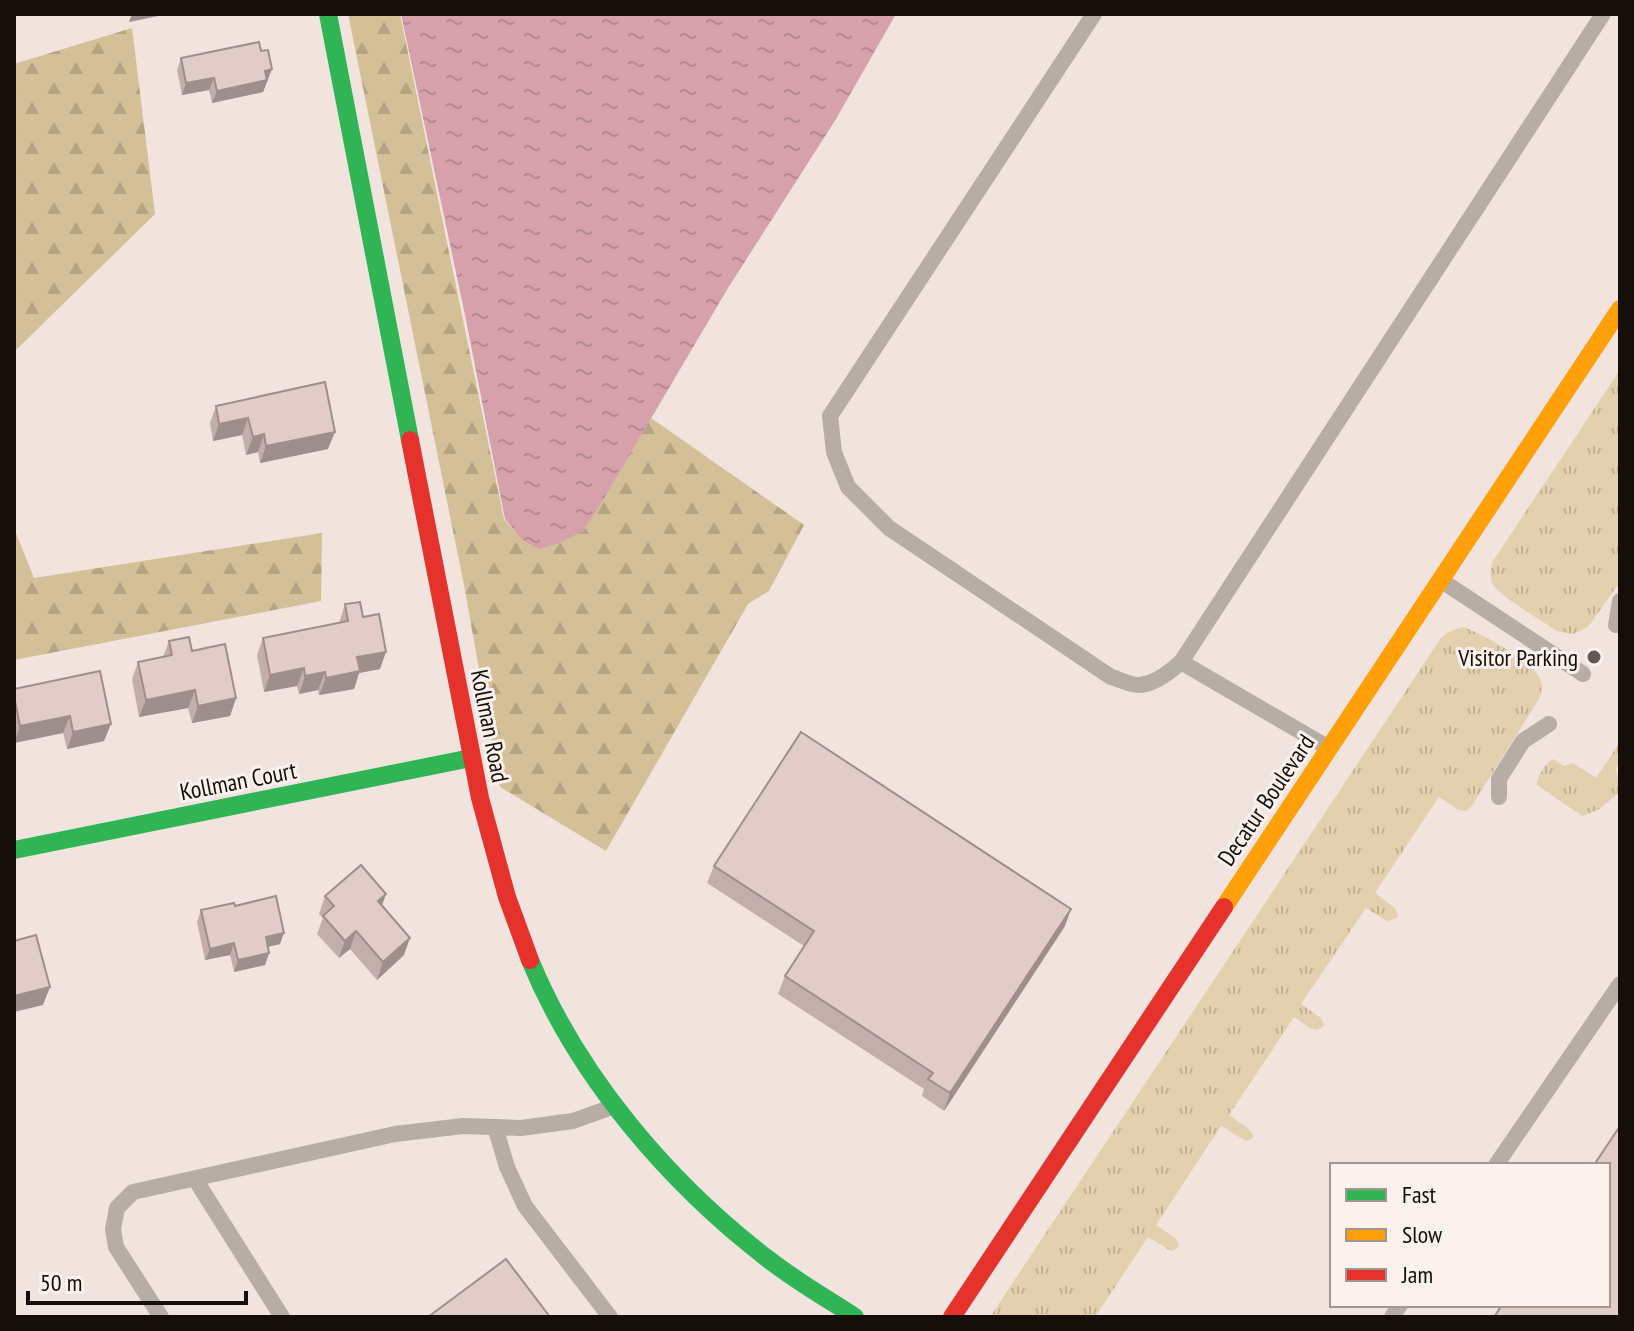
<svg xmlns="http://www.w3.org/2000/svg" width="1634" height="1331" viewBox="0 0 1634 1331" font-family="'PT Sans Narrow',sans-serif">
<defs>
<pattern id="grass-tufts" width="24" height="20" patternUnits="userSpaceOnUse" patternTransform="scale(2)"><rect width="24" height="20" fill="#e2d0ae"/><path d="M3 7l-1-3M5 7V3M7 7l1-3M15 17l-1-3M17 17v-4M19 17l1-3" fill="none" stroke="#c1b194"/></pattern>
<pattern id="forest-firs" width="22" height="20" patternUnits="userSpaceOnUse" patternTransform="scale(2)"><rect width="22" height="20" fill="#d3c098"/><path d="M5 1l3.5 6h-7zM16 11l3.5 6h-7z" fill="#b4a482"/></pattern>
<pattern id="water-ripples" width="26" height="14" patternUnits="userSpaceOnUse" patternTransform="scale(2)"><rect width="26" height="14" fill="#d6a0ac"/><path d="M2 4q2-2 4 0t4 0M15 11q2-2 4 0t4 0" fill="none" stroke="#b78993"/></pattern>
</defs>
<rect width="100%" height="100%" fill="#f1e4de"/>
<!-- grass -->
<g fill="url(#grass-tufts)">
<path d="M 1620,370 L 1620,582 L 1588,627 L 1573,634 L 1557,631 C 1544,622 1501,597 1494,586 C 1489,578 1490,571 1493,561 Z"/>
<path d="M 1462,627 C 1477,630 1531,662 1538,675 C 1543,683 1543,690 1539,699 L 1471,807 L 1466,811 L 1459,810 L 1439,797 L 1375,893 L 1395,908 L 1398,915 L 1397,918 L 1387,921 L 1366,908 L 1301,1004 L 1321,1018 L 1324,1025 C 1316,1037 1303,1022 1294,1017 L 1229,1115 L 1249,1129 L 1253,1135 L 1253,1138 L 1246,1141 L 1221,1126 L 1156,1225 L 1175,1238 L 1179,1244 L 1178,1248 L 1171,1251 L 1148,1237 L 1095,1317 L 990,1317 L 1441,638 L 1448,632 Z"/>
<path d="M 1620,742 L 1620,760 L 1616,769 L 1620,792 L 1598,810 L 1582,816 L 1537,785 C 1536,777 1546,763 1553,759 L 1564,766 L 1573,763 L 1596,778 Z"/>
</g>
<!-- forest -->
<g fill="url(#forest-firs)">
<path d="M 348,14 L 400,14 L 504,519 L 521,539 L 583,531 L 651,418 L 804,525 L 769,591 L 748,604 L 606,851 L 500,787 L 464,585 Z"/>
<path d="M 132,28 L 155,214 L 14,352 L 14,64 Z"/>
<path d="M 14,528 L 34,578 L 322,533 L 321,601 L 14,660 Z"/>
</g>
<!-- water -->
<path fill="url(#water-ripples)" d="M 401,14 L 896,14 L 836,119 L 728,288 L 600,505 L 583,531 L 560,543 L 539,549 L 521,539 L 505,519 L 465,315 Z"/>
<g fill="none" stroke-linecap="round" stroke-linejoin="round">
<!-- lane -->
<g stroke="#b6aea6" stroke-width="16">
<path d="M 1094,14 L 830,416 L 834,452 L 848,487 L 889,528 L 1111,677 C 1119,679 1130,685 1138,685 C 1154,685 1170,672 1181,662 L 1327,747"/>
<path d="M 1442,581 L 1583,674"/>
<path d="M 1616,625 L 1620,601"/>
<path d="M 1181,662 L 1603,14"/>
<path d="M 1499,797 L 1499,779 L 1523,741 L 1549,724"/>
<path d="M 495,1127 L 507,1167 L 525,1206 L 610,1317"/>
<path d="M 1496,1165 L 1620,984"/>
<path d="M 195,1179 L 282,1317"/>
<path d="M 161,1317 L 116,1247 L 113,1229 L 117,1208 L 133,1192 L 395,1134 L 463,1126 L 521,1128 L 573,1121 L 612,1107"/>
<path d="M 1392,1317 L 1400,1305"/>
</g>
<!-- fast -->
<g stroke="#30b455" stroke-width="18">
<path d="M 328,14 L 410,440"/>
<path d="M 14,850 L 471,758"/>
<path d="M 530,960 C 578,1077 669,1183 768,1259 C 796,1281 826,1298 855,1317"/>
</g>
<!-- slow -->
<path stroke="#ff9f0a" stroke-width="18" d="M 1224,907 L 1620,309"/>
<!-- jam -->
<g stroke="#e5322d" stroke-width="18">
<path d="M 410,440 L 480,798 L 507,897 L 530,960"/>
<path d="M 952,1317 L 1224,907"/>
</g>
</g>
<!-- wall -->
<g fill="#c2afac">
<path d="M 181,58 L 267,81 L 263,92 L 212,103 L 209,90 L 182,95 L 177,70 Z"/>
<path d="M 216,406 L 328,449 L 260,463 L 258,452 L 246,455 L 242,435 L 213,441 L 210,423 Z"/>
<path d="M 345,604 L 380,669 L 359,673 L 354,689 L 319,695 L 318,690 L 299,694 L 297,686 L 264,692 L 257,655 L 263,638 L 339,623 Z"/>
<path d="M 169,641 L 192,651 L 236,698 L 230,716 L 192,723 L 188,708 L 139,717 L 132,679 L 138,662 L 163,657 Z"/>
<path d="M 100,671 L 104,741 L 67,749 L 63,733 L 14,743 L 14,689 Z"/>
<path d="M 714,866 L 1065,926 L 944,1111 L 922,1096 L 924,1089 L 778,994 L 785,976 L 804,946 L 707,883 Z"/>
<path d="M 325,896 L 382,906 L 404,955 L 377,980 L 350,949 L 339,958 L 317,934 L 323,918 L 319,914 Z"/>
<path d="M 235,906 L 280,944 L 268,947 L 269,953 L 265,965 L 234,972 L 230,955 L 205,960 L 197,922 L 201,910 Z"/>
</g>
<!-- shaded-wall -->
<g fill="#9e8f8c">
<path d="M 132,14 L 168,14 L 129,22 Z"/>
<path d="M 272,69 L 263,92 L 212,103 L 217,91 Z"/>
<path d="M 214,78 L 209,90 L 182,95 L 186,83 Z"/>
<path d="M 248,418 L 242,435 L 213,441 L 219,424 Z"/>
<path d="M 335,432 L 328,449 L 260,463 L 266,446 Z"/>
<path d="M 264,434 L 258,452 L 246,455 L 253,437 Z"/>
<path d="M 386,652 L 380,669 L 359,673 L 354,689 L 319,695 L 326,678 L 357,657 Z"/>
<path d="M 304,668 L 297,686 L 264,692 L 270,675 Z"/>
<path d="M 325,672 L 318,690 L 299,694 L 305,676 Z"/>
<path d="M 195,690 L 188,708 L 139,717 L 146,700 Z"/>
<path d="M 236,698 L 230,716 L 192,723 L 198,706 Z"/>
<path d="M 70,716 L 63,733 L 14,743 L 20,726 Z"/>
<path d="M 111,724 L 104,741 L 67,749 L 73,732 Z"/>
<path d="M 386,894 L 380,911 L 378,901 Z"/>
<path d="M 1071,909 L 1065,926 L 944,1111 L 950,1093 Z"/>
<path d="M 356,931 L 350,949 L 339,958 L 345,941 Z"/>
<path d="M 284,933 L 280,944 L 262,948 L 266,937 Z"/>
<path d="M 410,938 L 404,955 L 377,980 L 383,962 Z"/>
<path d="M 234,943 L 230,955 L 205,960 L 210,949 Z"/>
<path d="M 269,953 L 265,965 L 234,972 L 238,960 Z"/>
<path d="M 50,987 L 43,1005 L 14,1012 L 14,996 Z"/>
</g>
<!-- building -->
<g fill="#e1ccc8" stroke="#9e8f8c" stroke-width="2">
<path d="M 259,42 L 261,51 L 268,50 L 272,69 L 265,71 L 267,80 L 217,91 L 214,78 L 186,83 L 181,58 Z"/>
<path d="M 325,382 L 335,432 L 266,446 L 264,434 L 253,437 L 248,418 L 219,424 L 216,406 Z"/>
<path d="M 360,602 L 363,617 L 379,614 L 386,652 L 357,657 L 360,671 L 326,678 L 325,672 L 305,676 L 304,668 L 270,675 L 263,638 L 348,621 L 345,604 Z"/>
<path d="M 189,637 L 192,651 L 225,644 L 236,698 L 198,706 L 195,690 L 146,700 L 138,662 L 172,655 L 169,641 Z"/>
<path d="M 100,671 L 111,724 L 73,732 L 70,716 L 20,726 L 14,696 L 14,689 Z"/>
<path d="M 801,732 L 1071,909 L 950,1093 L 928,1079 L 933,1073 L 785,976 L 814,931 L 714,866 Z"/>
<path d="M 361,865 L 386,894 L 378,901 L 410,938 L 383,962 L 356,931 L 345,941 L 323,916 L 334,906 L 325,896 Z"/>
<path d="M 276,896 L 284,933 L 266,937 L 269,953 L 238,960 L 234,943 L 210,949 L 201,910 L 234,903 L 235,906 Z"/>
<path d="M 36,935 L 50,987 L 14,996 L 14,941 Z"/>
<path d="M 1620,1126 L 1620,1317 L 1494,1317 L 1502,1305 L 1608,1305 L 1608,1165 L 1594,1165 Z"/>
<path d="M 506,1259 L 550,1317 L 428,1317 Z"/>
</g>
<!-- markers -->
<circle fill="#635954" stroke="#fcf2ed" stroke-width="3" cx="1594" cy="657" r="8"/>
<g text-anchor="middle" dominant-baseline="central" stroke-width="6" stroke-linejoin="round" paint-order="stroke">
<!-- poi labels -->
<g font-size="24" fill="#160e0a" stroke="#fcf2ed" text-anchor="end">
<text x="1578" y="657">Visitor Parking</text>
</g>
<!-- street labels -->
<g font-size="24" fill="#160e0a" stroke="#fcf2ed">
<text transform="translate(490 726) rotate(79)">Kollman Road</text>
<text transform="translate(238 781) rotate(-11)">Kollman Court</text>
<text transform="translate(1266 800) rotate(-56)">Decatur Boulevard</text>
</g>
</g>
<!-- border -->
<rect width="1634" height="1331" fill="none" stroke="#160e0a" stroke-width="32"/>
<!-- legend -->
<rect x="1330" y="1163" width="280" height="144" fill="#fcf2ed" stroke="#a09792" stroke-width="2"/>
<rect x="1346" y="1189" width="40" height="12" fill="#30b455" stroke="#a09792" stroke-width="2"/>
<text x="1402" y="1203" font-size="24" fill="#160e0a">Fast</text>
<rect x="1346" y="1229" width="40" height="12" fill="#ff9f0a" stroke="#a09792" stroke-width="2"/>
<text x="1402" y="1243" font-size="24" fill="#160e0a">Slow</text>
<rect x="1346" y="1269" width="40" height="12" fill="#e5322d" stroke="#a09792" stroke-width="2"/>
<text x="1402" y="1283" font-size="24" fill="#160e0a">Jam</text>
<!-- scale -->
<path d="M28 1291v12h218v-12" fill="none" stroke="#160e0a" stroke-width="4"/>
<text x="40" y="1291" font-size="24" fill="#160e0a" stroke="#fcf2ed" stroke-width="6" paint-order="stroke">50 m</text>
</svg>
